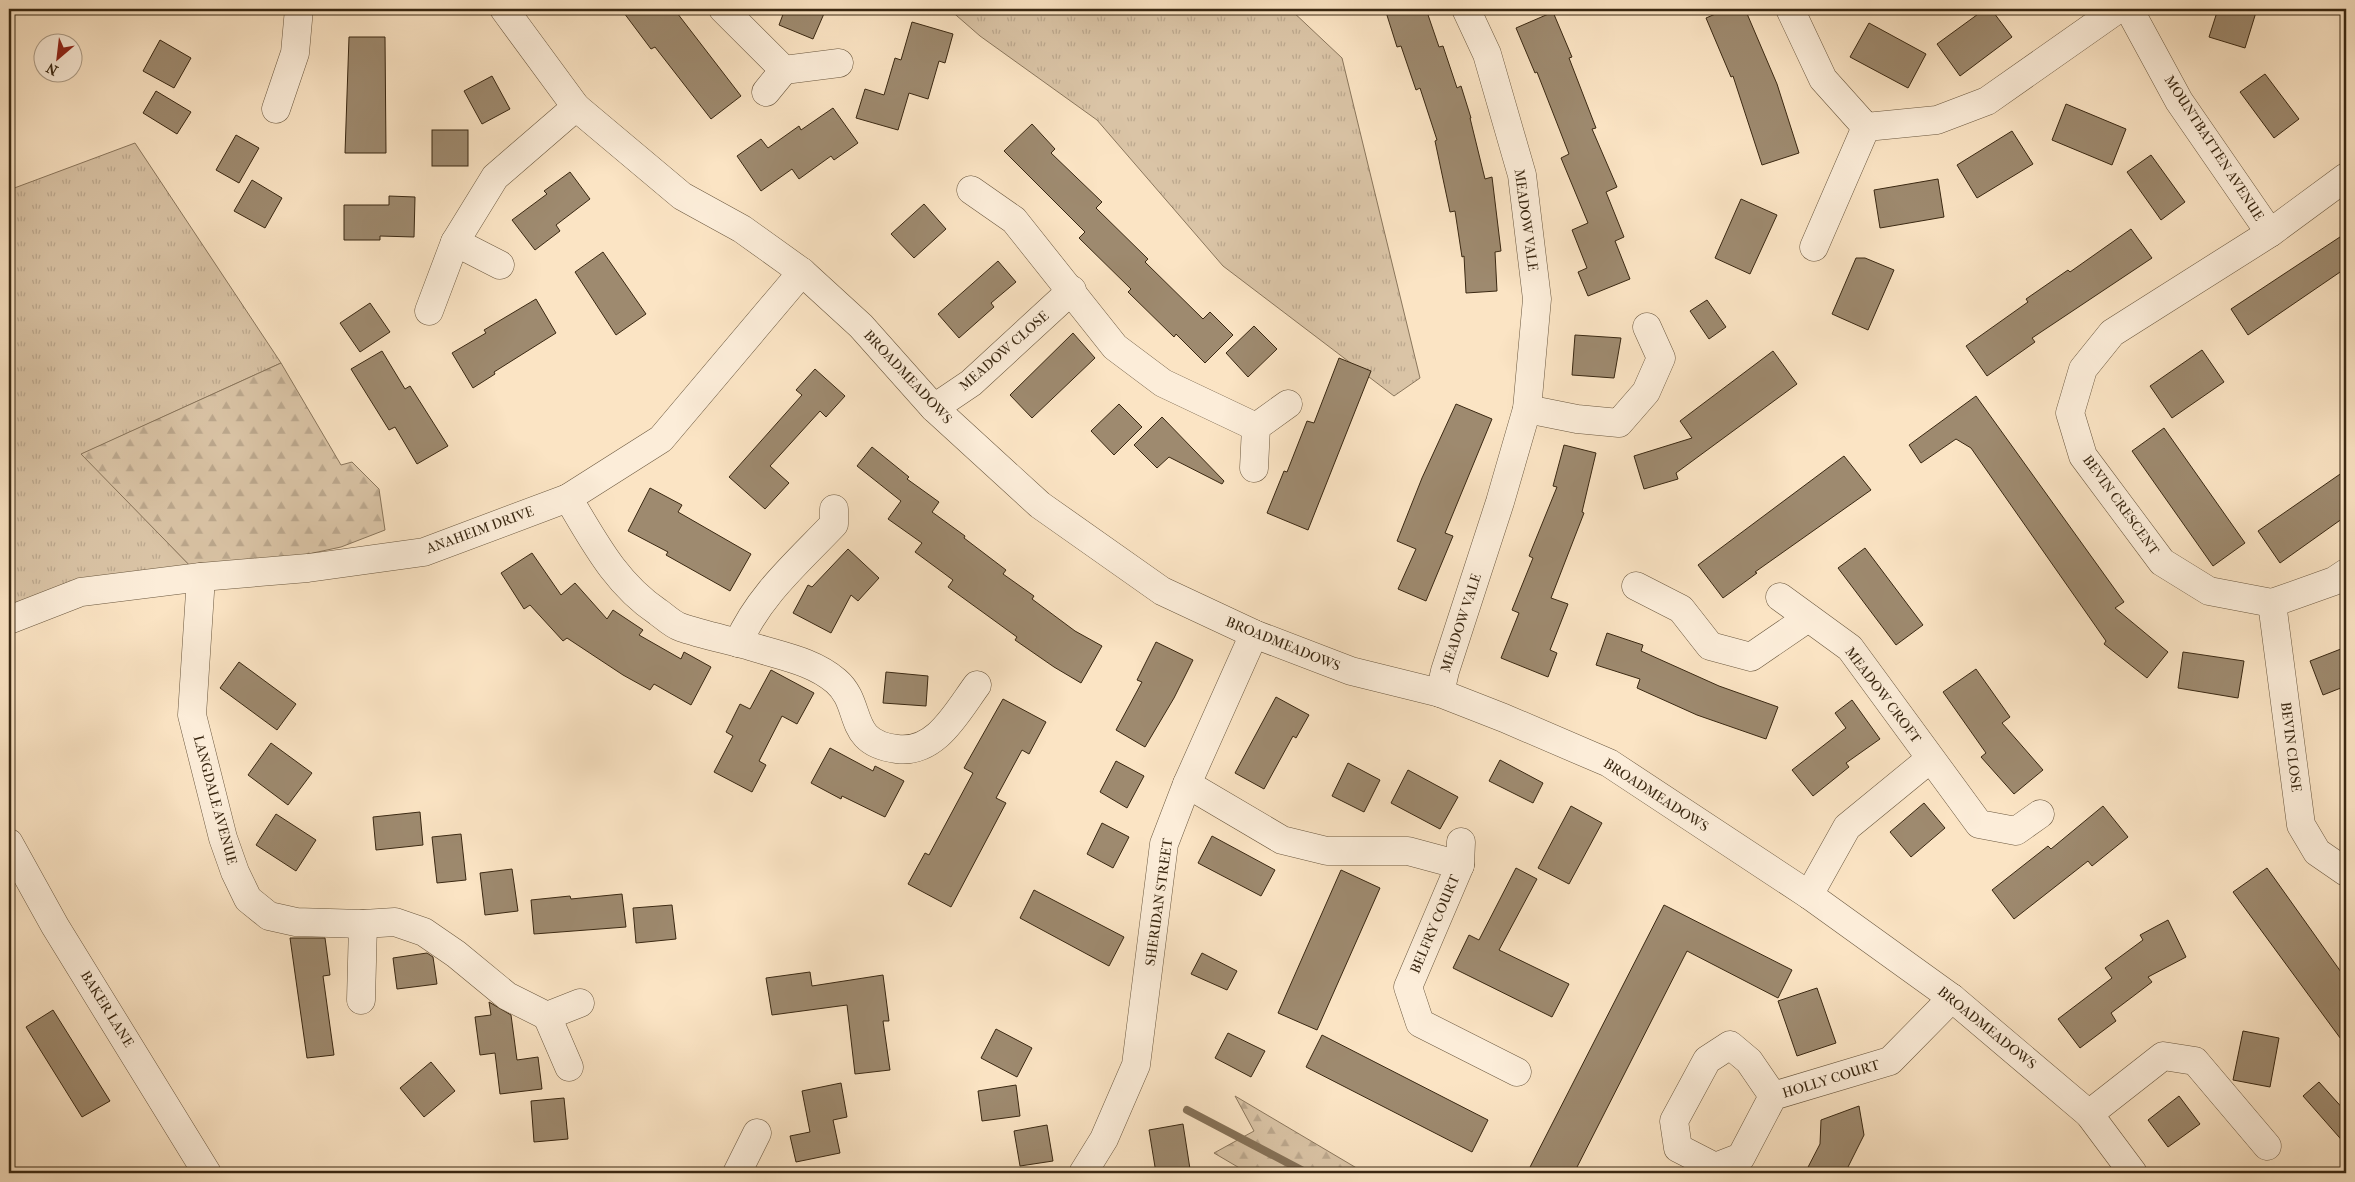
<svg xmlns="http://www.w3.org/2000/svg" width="2355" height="1182" viewBox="0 0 2355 1182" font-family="'IM FELL French Canon',serif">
<defs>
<pattern id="grass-tufts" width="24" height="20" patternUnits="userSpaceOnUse" patternTransform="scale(1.25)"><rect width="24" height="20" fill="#dac4a6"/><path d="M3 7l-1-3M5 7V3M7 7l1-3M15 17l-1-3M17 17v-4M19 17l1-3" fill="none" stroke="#bca88e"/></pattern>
<pattern id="forest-firs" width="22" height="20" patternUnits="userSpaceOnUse" patternTransform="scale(1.25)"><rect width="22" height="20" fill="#dac4a6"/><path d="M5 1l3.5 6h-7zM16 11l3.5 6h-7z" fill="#bca88e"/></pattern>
</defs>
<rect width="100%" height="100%" fill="#fbe4c4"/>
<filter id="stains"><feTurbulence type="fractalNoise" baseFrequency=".004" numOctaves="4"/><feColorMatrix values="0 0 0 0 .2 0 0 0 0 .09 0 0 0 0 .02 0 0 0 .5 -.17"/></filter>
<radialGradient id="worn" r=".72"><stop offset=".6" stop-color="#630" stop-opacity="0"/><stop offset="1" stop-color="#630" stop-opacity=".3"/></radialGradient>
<!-- grass -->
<g fill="url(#grass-tufts)" stroke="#8a765c">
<path d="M 949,9 L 1290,9 L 1342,58 L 1420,378 L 1394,396 L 1223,266 L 1097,120 L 980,36 Z"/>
<path d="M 135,143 L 281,363 L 82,454 L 201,577 L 9,620 L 9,190 Z"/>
</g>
<!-- forest -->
<g fill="url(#forest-firs)" stroke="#8a765c">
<path d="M 281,363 L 341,465 L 352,462 L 379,489 L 385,530 L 341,547 L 201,577 L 81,454 Z"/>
<path d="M 1235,1096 L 1365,1173 L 1248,1173 L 1214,1153 L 1254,1131 Z"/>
</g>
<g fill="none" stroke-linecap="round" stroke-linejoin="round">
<!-- stream -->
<path stroke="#867258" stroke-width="8" d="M 1187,1110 L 1307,1173"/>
</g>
<!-- building -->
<g fill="#9e8a6f" stroke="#3a2812">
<path d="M 621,9 L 674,9 L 741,96 L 711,119 L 655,47 L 651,49 Z"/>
<path d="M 785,9 L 826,9 L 813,39 L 779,25 Z"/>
<path d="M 1385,9 L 1426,9 L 1439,47 L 1443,46 L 1457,88 L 1461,86 L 1471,118 L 1470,118 L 1485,179 L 1492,177 L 1501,251 L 1495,252 L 1497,291 L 1466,293 L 1464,256 L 1462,257 L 1455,211 L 1450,212 L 1435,141 L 1437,140 L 1420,88 L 1416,90 L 1401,46 L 1397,47 Z"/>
<path d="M 1727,9 L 1745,9 L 1777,84 L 1799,153 L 1762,165 L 1733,76 L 1731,77 L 1706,18 Z"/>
<path d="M 1985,9 L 1991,9 L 2012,37 L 1960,76 L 1937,44 Z"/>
<path d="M 2218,9 L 2257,9 L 2245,48 L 2209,37 Z"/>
<path d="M 1553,12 L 1572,57 L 1569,58 L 1596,128 L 1592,129 L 1617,187 L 1606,192 L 1624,237 L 1615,241 L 1630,279 L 1588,296 L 1578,272 L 1587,268 L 1572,230 L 1588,223 L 1561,158 L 1569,154 L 1537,72 L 1535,73 L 1516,28 Z"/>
<path d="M 912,22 L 953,34 L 945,63 L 939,61 L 928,99 L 909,93 L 898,130 L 856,118 L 865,89 L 884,95 L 895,58 L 901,60 Z"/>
<path d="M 1869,23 L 1926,54 L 1908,88 L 1850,57 Z"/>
<path d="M 349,37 L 385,37 L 386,153 L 345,153 Z"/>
<path d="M 160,40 L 191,58 L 174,88 L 143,71 Z"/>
<path d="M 2265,74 L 2299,119 L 2274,138 L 2240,92 Z"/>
<path d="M 492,76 L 510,109 L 482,124 L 464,91 Z"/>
<path d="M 156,91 L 191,112 L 177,134 L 143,113 Z"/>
<path d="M 2066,104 L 2126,129 L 2112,165 L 2052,140 Z"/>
<path d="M 833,108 L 858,143 L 834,160 L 831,156 L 799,179 L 792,169 L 761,191 L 737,156 L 761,139 L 768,148 L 799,126 L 801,130 Z"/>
<path d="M 1032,124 L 1055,149 L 1051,153 L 1102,202 L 1096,208 L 1148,259 L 1145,262 L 1203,319 L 1210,312 L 1233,335 L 1205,363 L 1176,334 L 1174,337 L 1128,292 L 1131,289 L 1079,238 L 1085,232 L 1004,151 Z"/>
<rect x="432" y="130" width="36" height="36"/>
<path d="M 2012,131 L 2033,164 L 1977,198 L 1957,165 Z"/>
<path d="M 236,135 L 259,148 L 239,183 L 216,170 Z"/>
<path d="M 2151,155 L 2185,202 L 2161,220 L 2127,172 Z"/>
<path d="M 570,172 L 590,199 L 556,225 L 560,231 L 535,250 L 512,220 L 547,194 L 544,191 Z"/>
<path d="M 1938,179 L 1944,217 L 1880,228 L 1874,190 Z"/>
<path d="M 252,180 L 282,198 L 265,228 L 234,211 Z"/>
<path d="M 389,196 L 415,197 L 414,237 L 380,236 L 380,240 L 344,240 L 344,205 L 389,205 Z"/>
<path d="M 1741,199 L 1777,215 L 1750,274 L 1715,258 Z"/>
<path d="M 924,204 L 946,229 L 914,258 L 891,234 Z"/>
<path d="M 2131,229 L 2152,258 L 2032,338 L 2035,342 L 1987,376 L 1966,346 L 2028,302 L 2026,299 L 2068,270 L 2070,272 Z"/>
<path d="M 2346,233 L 2346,268 L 2248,335 L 2231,309 Z"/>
<path d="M 603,252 L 646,314 L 616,335 L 575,272 Z"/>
<path d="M 1856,258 L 1865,258 L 1894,270 L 1868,330 L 1832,314 Z"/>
<path d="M 998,261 L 1016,282 L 991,303 L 994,307 L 959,338 L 938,314 Z"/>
<path d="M 536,299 L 556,333 L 494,372 L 495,374 L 473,388 L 452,353 L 486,333 L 484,330 Z"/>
<path d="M 1707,300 L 1726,327 L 1709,339 L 1690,311 Z"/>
<path d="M 370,303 L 390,332 L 360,352 L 340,323 Z"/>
<path d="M 1254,326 L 1277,349 L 1248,377 L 1226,353 Z"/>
<path d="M 1073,333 L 1095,358 L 1032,418 L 1010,395 Z"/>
<path d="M 1575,335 L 1621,338 L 1614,378 L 1572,375 Z"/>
<path d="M 2202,350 L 2224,382 L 2172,418 L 2150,386 Z"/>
<path d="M 382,351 L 405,389 L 410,386 L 448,446 L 417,464 L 395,427 L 389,430 L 351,369 Z"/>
<path d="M 1773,351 L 1797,384 L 1676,473 L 1678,479 L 1644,489 L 1634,456 L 1692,438 L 1680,421 Z"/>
<path d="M 1339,358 L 1371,371 L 1308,530 L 1267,513 L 1284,471 L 1287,472 L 1307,421 L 1314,423 Z"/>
<path d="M 815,369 L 845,396 L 826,417 L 820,411 L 770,466 L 789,483 L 765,509 L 729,477 L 802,395 L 796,390 Z"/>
<path d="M 1976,396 L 2124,602 L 2115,608 L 2168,652 L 2147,678 L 2104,644 L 2106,641 L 1971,448 L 1956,439 L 1921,463 L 1909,445 Z"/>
<path d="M 1119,404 L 1142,427 L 1114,455 L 1091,431 Z"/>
<path d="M 1456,404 L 1492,419 L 1445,533 L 1453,536 L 1426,601 L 1398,589 L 1416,549 L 1397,541 L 1422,478 Z"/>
<path d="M 1162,417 L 1224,481 L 1222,484 L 1169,457 L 1157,468 L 1134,445 Z"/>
<path d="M 2164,428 L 2245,543 L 2213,566 L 2132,451 Z"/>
<path d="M 1564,445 L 1596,453 L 1582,512 L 1584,513 L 1551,598 L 1568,604 L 1550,650 L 1557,653 L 1548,677 L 1501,658 L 1519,613 L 1512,610 L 1533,558 L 1529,556 L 1557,487 L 1553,486 Z"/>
<path d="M 872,447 L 909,477 L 907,479 L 939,502 L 932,512 L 965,536 L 964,538 L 1006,570 L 1003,574 L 1034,596 L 1032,599 L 1075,631 L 1102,646 L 1081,683 L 1054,667 L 1015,640 L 1017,637 L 948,587 L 953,580 L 915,552 L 922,543 L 888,519 L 901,501 L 857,466 Z"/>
<path d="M 1844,456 L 1871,490 L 1755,572 L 1757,573 L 1723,598 L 1698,565 Z"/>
<path d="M 2346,470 L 2346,516 L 2280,563 L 2258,531 Z"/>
<path d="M 650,488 L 682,505 L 678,512 L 751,554 L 730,591 L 666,555 L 668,552 L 628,531 Z"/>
<path d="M 1865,548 L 1923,625 L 1896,645 L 1838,568 Z"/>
<path d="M 848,549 L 879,578 L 858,601 L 851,595 L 831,633 L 793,613 L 808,585 L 812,587 Z"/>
<path d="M 532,553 L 561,595 L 575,583 L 607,619 L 613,610 L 643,630 L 639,635 L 681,659 L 684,652 L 711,667 L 691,705 L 654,684 L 650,690 L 623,675 L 567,638 L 563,641 L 530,605 L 524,609 L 501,573 Z"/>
<path d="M 1607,633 L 1643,645 L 1641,651 L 1719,686 L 1778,707 L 1766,739 L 1697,715 L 1637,688 L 1640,679 L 1596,665 Z"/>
<path d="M 1156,642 L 1193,660 L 1174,698 L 1145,747 L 1116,730 L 1142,682 L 1137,680 Z"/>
<path d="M 2346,647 L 2346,686 L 2323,695 L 2310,661 Z"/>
<path d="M 2183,652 L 2244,661 L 2238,698 L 2178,688 Z"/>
<path d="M 239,662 L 296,704 L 277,730 L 220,688 Z"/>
<path d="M 1976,669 L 2010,717 L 2002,723 L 2043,770 L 2014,794 L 1981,757 L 1986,753 L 1943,692 Z"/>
<path d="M 771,670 L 814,693 L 797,724 L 782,716 L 759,761 L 766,765 L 752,792 L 714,772 L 733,736 L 726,732 L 740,704 L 750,709 Z"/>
<path d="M 886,672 L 928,676 L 926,706 L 883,703 Z"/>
<path d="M 1276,697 L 1309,715 L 1296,738 L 1293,736 L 1264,789 L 1235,773 Z"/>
<path d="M 1003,699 L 1046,722 L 1029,754 L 1022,750 L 996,798 L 1006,803 L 951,907 L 908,884 L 925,853 L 929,855 L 973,773 L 964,768 Z"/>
<path d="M 1852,700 L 1880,739 L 1846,763 L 1849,767 L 1813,796 L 1792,770 L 1846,728 L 1835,713 Z"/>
<path d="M 271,743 L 312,773 L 288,805 L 248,775 Z"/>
<path d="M 830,748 L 873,771 L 875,766 L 904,781 L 885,817 L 842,796 L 841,799 L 811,783 Z"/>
<path d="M 1500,760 L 1543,783 L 1533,803 L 1489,781 Z"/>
<path d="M 1116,761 L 1144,776 L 1127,808 L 1100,792 Z"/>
<path d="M 1348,763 L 1380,780 L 1364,812 L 1332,796 Z"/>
<path d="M 1408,770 L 1458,797 L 1440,829 L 1391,803 Z"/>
<path d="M 1924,803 L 1945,828 L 1911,857 L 1890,832 Z"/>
<path d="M 1571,806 L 1602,823 L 1569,884 L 1538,868 Z"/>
<path d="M 2103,806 L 2128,837 L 2092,866 L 2088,861 L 2014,919 L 1992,890 L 2048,846 L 2051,849 Z"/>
<path d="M 420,812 L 423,845 L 376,850 L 373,817 Z"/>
<path d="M 276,814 L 316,840 L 296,871 L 256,845 Z"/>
<path d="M 1102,823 L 1129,837 L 1113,868 L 1087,854 Z"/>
<path d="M 461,834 L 466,880 L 437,883 L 432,837 Z"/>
<path d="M 1212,836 L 1275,870 L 1261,896 L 1198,863 Z"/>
<path d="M 1516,868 L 1537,879 L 1499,950 L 1569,984 L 1552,1017 L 1453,968 L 1469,935 L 1479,940 Z"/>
<path d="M 2267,868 L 2346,979 L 2346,1046 L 2233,892 Z"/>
<path d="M 512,869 L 518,911 L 485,915 L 480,873 Z"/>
<path d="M 1341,870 L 1380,888 L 1317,1030 L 1278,1013 Z"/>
<path d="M 1034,890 L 1124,937 L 1109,966 L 1020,918 Z"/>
<path d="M 622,894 L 626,927 L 534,934 L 531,900 L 570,896 L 571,899 Z"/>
<path d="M 672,905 L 676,939 L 636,943 L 633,908 Z"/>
<path d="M 1664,905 L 1792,970 L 1778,998 L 1687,951 L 1574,1173 L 1527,1173 Z"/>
<path d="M 2168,920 L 2186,957 L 2148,977 L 2152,982 L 2111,1013 L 2116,1021 L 2080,1048 L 2058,1019 L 2112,978 L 2105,968 L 2143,940 L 2140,935 Z"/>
<path d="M 290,938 L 325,938 L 330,975 L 323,976 L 334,1055 L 307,1058 Z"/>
<path d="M 427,953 L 433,957 L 437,984 L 397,989 L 393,958 Z"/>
<path d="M 1202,953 L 1237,971 L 1227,990 L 1191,974 Z"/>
<path d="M 810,972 L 812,986 L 883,975 L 889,1021 L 883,1021 L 890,1070 L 855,1074 L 847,1005 L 772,1015 L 766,978 Z"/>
<path d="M 1817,988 L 1836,1043 L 1797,1056 L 1778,1001 Z"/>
<path d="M 489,1002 L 511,1015 L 517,1060 L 538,1057 L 542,1089 L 500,1094 L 495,1053 L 480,1055 L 475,1017 L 491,1015 Z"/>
<path d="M 53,1010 L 110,1101 L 82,1117 L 26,1027 Z"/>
<path d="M 996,1029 L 1032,1048 L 1017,1077 L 981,1058 Z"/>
<path d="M 2243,1031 L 2279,1038 L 2270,1087 L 2233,1080 Z"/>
<path d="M 1228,1033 L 1265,1051 L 1251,1077 L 1215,1058 Z"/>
<path d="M 1322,1035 L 1488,1120 L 1472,1152 L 1306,1067 Z"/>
<path d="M 431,1062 L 455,1091 L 424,1117 L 400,1088 Z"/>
<path d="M 2319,1082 L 2346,1112 L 2346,1145 L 2303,1096 Z"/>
<path d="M 841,1083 L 847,1117 L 833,1120 L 840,1153 L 796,1162 L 790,1136 L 810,1132 L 802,1091 Z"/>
<path d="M 1016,1085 L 1020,1116 L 982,1121 L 978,1091 Z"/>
<path d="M 2179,1096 L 2200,1124 L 2168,1147 L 2148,1120 Z"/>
<path d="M 564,1098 L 568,1139 L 534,1142 L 531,1101 Z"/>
<path d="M 1859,1106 L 1864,1135 L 1845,1173 L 1805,1173 L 1820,1144 L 1821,1120 Z"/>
<path d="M 1183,1124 L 1190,1169 L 1156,1173 L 1149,1130 Z"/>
<path d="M 1047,1125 L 1053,1161 L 1020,1166 L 1014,1131 Z"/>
</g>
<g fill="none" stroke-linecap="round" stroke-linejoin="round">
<!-- minor casing -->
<g stroke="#6a573e" stroke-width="29">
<g id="minor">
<path d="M 723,9 L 784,70 L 839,63"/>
<path d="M 1790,9 L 1823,79 L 1866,127 L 1937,120 L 1987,101 L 2118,9"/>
<path d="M 2129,9 L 2179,101 L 2270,233"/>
<path d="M 766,92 L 784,70"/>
<path d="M 276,109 L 295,53 L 299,9"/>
<path d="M 2346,177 L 2270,233 L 2112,333 L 2083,369 L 2070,413 L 2083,456 L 2162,562 L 2209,591 L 2272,603 L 2334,581 L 2346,573"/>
<path d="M 971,190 L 1014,220 L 1115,347 L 1163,383 L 1256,427"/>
<path d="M 455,242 L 500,265"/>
<path d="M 1814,247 L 1866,127"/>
<path d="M 429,311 L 455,242 L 495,177 L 576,107"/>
<path d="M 934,408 L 971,383 L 1072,290"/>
<path d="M 1527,409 L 1577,419 L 1619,423 L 1646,392 L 1661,358 L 1647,327"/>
<path d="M 1254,468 L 1256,427 L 1288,404"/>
<path d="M 568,498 C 594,541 615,583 658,612 C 665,617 672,624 680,627 C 703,635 729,640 753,647 C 781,656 813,661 836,681 C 864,705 845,743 897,749 C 936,754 957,712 977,685"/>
<path d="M 201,577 L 192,715 L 223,838 L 235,872 L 248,899 L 269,916 L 296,922 L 363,924 L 395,922 L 424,932 L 456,954 L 507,996 L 547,1016 L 580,1003"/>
<path d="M 1636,586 L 1681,609 L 1710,646 L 1751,657 L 1808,618"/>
<path d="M 1780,597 L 1850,648 L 1979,824 L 2016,831 L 2040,814"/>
<path d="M 2272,603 L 2301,825 L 2317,852 L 2346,872"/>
<path d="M 738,643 C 759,595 798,562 834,524 L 834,509"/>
<path d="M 1440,693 L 1445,671 L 1500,502 L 1527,409 L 1537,299 L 1522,175 L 1487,54 L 1466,9"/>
<path d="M 1187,784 L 1282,840 L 1327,851 L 1408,851 L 1460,865"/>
<path d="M 1461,842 L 1460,865 L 1408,987 L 1420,1023 L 1517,1072"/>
<path d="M 1809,895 L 1847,827 L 1930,759"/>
<path d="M 361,1000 L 363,924"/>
<path d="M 547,1016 L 569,1067"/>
<path d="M 1773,1096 L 1749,1061 L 1730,1045 L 1707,1060 L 1674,1121 L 1678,1148 L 1715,1167 L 1741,1157 L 1773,1096 L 1890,1061 L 1952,998"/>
<path d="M 2089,1114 L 2163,1056 L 2195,1061 L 2267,1146"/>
<path d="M 737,1173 L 757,1133"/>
<path d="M 1083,1173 L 1104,1139 L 1136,1065 L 1164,844 L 1187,784 L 1254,634"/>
</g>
</g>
<!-- tertiary casing -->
<g stroke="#6a573e" stroke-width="29">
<g id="tertiary">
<path d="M 504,9 L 576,107 L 682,196 L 742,229 L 802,272 L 861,326 L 934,408 L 1040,505 L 1162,591 L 1254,634 L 1351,671 L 1440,693 L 1504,718 L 1609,763 L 1809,895 L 1952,998 L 2089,1114 L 2133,1173"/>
<path d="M 9,620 L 81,592 L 201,577 L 308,568 L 424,552 L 568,498 L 661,439 L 802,272"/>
<path d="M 9,843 L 55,926 L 207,1173"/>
</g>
</g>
<!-- minor -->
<use href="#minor" stroke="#fcedd9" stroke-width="28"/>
<!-- tertiary -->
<use href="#tertiary" stroke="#fcedd9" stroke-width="28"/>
</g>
<g text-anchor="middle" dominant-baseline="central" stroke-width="5" stroke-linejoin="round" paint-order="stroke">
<!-- street labels -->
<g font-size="14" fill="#3a2812" stroke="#fcedd9">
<text transform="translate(2214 148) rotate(57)">MOUNTBATTEN AVENUE</text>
<text transform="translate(1526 220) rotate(82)">MEADOW VALE</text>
<text transform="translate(1004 351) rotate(-41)">MEADOW CLOSE</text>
<text transform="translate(908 377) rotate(47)">BROADMEADOWS</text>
<text transform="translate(2121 505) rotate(54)">BEVIN CRESCENT</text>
<text transform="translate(480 530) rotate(-20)">ANAHEIM DRIVE</text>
<text transform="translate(1461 623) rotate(-72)">MEADOW VALE</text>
<text transform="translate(1283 644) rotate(22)">BROADMEADOWS</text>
<text transform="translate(1883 695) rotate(53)">MEADOW CROFT</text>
<text transform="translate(2291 747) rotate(83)">BEVIN CLOSE</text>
<text transform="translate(1656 795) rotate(33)">BROADMEADOWS</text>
<text transform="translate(215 800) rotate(75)">LANGDALE AVENUE</text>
<text transform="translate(1159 902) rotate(-82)">SHERIDAN STREET</text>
<text transform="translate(1435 924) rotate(-67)">BELFRY COURT</text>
<text transform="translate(107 1009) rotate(58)">BAKER LANE</text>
<text transform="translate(1987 1028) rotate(39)">BROADMEADOWS</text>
<text transform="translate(1831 1079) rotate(-17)">HOLLY COURT</text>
</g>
</g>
<!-- margin -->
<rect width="2355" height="1182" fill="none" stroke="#fbe4c4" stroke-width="30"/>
<rect x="10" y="10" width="2335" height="1162" fill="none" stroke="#3a2812" stroke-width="2.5"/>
<rect x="15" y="15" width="2325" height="1152" fill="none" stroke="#3a2812"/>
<!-- north arrow -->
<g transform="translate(58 58) rotate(208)"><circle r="24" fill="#fcedd9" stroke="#ae9e89"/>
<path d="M0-4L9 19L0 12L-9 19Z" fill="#8f2418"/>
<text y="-8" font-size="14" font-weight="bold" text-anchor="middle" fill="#3a2812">N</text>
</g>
<rect width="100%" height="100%" filter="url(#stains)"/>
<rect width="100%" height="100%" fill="url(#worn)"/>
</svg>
